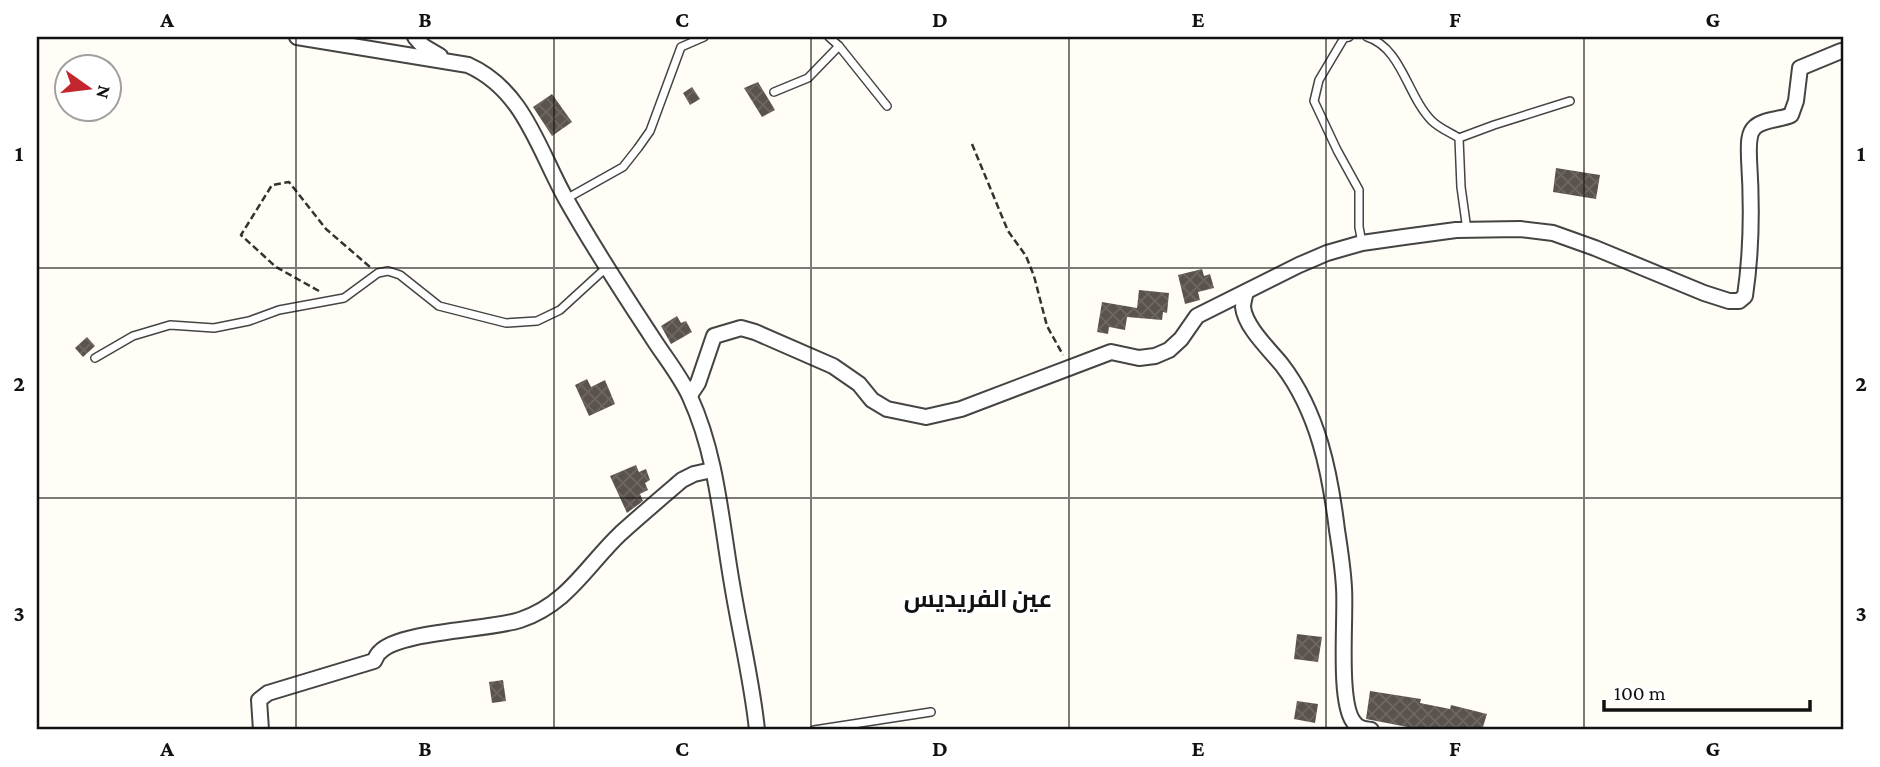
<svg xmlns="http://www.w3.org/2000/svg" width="1880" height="767" viewBox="0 0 1880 767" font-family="'Crimson Pro',Cairo,serif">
<defs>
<pattern id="building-cross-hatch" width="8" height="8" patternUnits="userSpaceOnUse" patternTransform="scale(1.75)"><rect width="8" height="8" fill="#5a524d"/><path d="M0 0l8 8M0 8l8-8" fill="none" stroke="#6d6662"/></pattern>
</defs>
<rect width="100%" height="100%" fill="#fffdf5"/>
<!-- building -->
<g fill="url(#building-cross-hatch)">
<path d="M 758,82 L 775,110 L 762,117 L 744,88 Z"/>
<path d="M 692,87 L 700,99 L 690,105 L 683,93 Z"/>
<path d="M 552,94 L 572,122 L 552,136 L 533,107 Z"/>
<path d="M 1556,168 L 1600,175 L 1596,199 L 1553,192 Z"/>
<path d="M 1202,269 L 1204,276 L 1210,274 L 1214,288 L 1198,292 L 1200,300 L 1185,304 L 1178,275 Z"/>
<path d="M 1139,290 L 1169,293 L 1167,313 L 1163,312 L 1162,320 L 1127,317 L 1125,330 L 1109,327 L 1108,334 L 1097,332 L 1102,302 L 1137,308 Z"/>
<path d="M 677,316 L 681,323 L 686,321 L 692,332 L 671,344 L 661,326 Z"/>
<path d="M 87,337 L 95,346 L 83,357 L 75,348 Z"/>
<path d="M 587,379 L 591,387 L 605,380 L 615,404 L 589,416 L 575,385 Z"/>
<path d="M 636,465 L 639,472 L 646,469 L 650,480 L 645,483 L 648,490 L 640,494 L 643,501 L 627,513 L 610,476 Z"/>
<path d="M 1297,634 L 1322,637 L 1318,662 L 1294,659 Z"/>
<path d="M 503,680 L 506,701 L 492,703 L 489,682 Z"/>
<path d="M 1370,691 L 1421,699 L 1420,703 L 1450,709 L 1451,705 L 1487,714 L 1482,730 L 1423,730 L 1366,719 Z"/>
<path d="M 1297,701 L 1318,704 L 1315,723 L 1294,719 Z"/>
</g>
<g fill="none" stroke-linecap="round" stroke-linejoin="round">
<!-- lane casing -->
<g stroke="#444" stroke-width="10">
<g id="lane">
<path d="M 1349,37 L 1344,38 L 1319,80 L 1314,101 L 1337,150 L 1359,190 L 1359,227 L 1362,243"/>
<path d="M 1367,37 C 1402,48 1407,96 1432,121 C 1439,128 1451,133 1459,138"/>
<path d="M 839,46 L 887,106"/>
<path d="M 774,92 L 808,78 L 839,46 L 829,37"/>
<path d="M 566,199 L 623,167 L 638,148 L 650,131 L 681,47 L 704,37"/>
<path d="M 1467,230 L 1461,187 L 1459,138 L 1494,125 L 1570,101"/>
<path d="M 95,358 L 133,336 L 170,325 L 214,328 L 249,321 L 279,310 L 344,298 L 378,273 L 388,271 L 400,275 L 439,306 L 506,323 L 537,321 L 560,310 L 607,267"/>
<path d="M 814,730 L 931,712"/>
</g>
</g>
<!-- street casing -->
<g stroke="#444" stroke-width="18">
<g id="street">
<path d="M 297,37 L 468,65 C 524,90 538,149 566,199 C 592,245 621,290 650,334 C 663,355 680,375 690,397 C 717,456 721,521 732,584 C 740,633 752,681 757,730"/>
<path d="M 415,37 L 423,46 L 440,56"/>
<path d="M 1246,292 C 1245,296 1243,303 1243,307 C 1245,327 1270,350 1282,365 C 1318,412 1330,472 1337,530 C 1340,549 1343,569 1344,588 C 1346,617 1338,700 1353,721 C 1357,728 1363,729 1371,730"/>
<path d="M 690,395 L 698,383 L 714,336 L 741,328 L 755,332 L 833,366 L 859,384 L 872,400 L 887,409 L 926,417 L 961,409 L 1111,352 L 1139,358 L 1155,356 L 1169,350 L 1181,339 L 1197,316 L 1299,265 L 1327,253 L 1362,243 L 1404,237 L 1456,230 L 1520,229 L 1553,233 L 1595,248 L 1704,293 L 1729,301 L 1739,301 L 1745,296 C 1752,249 1752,205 1749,159 C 1749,149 1747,134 1755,127 C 1764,119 1780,120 1791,115 L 1796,101 L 1800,68 L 1841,51"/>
<path d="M 261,730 L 259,700 L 268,693 L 374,661 C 376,658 377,654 380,652 C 399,631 490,630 520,620 C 568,604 587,565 621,533 C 641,515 661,498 682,480 L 694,474 L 712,470"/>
</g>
</g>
<!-- path -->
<g stroke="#333" stroke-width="2.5" stroke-dasharray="7 3.5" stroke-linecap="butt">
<path d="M 972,144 L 1008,231 L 1026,256 L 1034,276 L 1047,326 L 1063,355"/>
<path d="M 319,291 L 276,267 L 241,235 L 272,185 L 289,182 L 326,229 L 370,267"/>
</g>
<!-- lane -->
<use href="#lane" stroke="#fff" stroke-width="7"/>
<!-- street -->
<use href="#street" stroke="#fff" stroke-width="14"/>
</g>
<!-- grid -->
<path fill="none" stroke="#111" stroke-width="2" stroke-opacity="0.55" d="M 296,37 L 296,730M 554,37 L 554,730M 811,37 L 811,730M 1069,37 L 1069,730M 1326,37 L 1326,730M 1584,37 L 1584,730M 37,268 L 1843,268M 37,498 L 1843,498"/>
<g text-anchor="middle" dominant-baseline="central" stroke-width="7" stroke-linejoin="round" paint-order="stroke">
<!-- quarter labels -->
<g font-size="24" font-weight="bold" fill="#111" stroke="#fff">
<text x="978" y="598">عين الفريديس</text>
</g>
</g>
<!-- border -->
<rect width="1880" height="767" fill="none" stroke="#ffffff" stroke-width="77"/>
<!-- north arrow -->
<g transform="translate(88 88) rotate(104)"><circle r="33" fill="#ffffff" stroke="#a0a0a0" stroke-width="2"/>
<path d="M0-5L12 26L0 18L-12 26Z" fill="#c4262e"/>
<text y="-10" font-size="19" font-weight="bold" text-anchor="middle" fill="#111111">N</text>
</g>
<!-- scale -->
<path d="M1604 700v10h206v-10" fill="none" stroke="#111111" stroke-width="3.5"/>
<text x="1614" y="700" font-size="21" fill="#111111" stroke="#ffffff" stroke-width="5" paint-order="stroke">100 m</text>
<rect x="38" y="38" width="1804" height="690" fill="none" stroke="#111" stroke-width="2.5"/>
<g font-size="23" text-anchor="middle" font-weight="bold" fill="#111">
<text x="167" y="27">A</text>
<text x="425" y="27">B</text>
<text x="682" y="27">C</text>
<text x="940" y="27">D</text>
<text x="1198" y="27">E</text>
<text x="1455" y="27">F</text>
<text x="1713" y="27">G</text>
<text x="19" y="161">1</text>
<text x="1861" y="161">1</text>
<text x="19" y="391">2</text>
<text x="1861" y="391">2</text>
<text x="19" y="621">3</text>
<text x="1861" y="621">3</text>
<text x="167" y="756">A</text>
<text x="425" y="756">B</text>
<text x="682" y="756">C</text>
<text x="940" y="756">D</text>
<text x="1198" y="756">E</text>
<text x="1455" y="756">F</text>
<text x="1713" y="756">G</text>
</g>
</svg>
